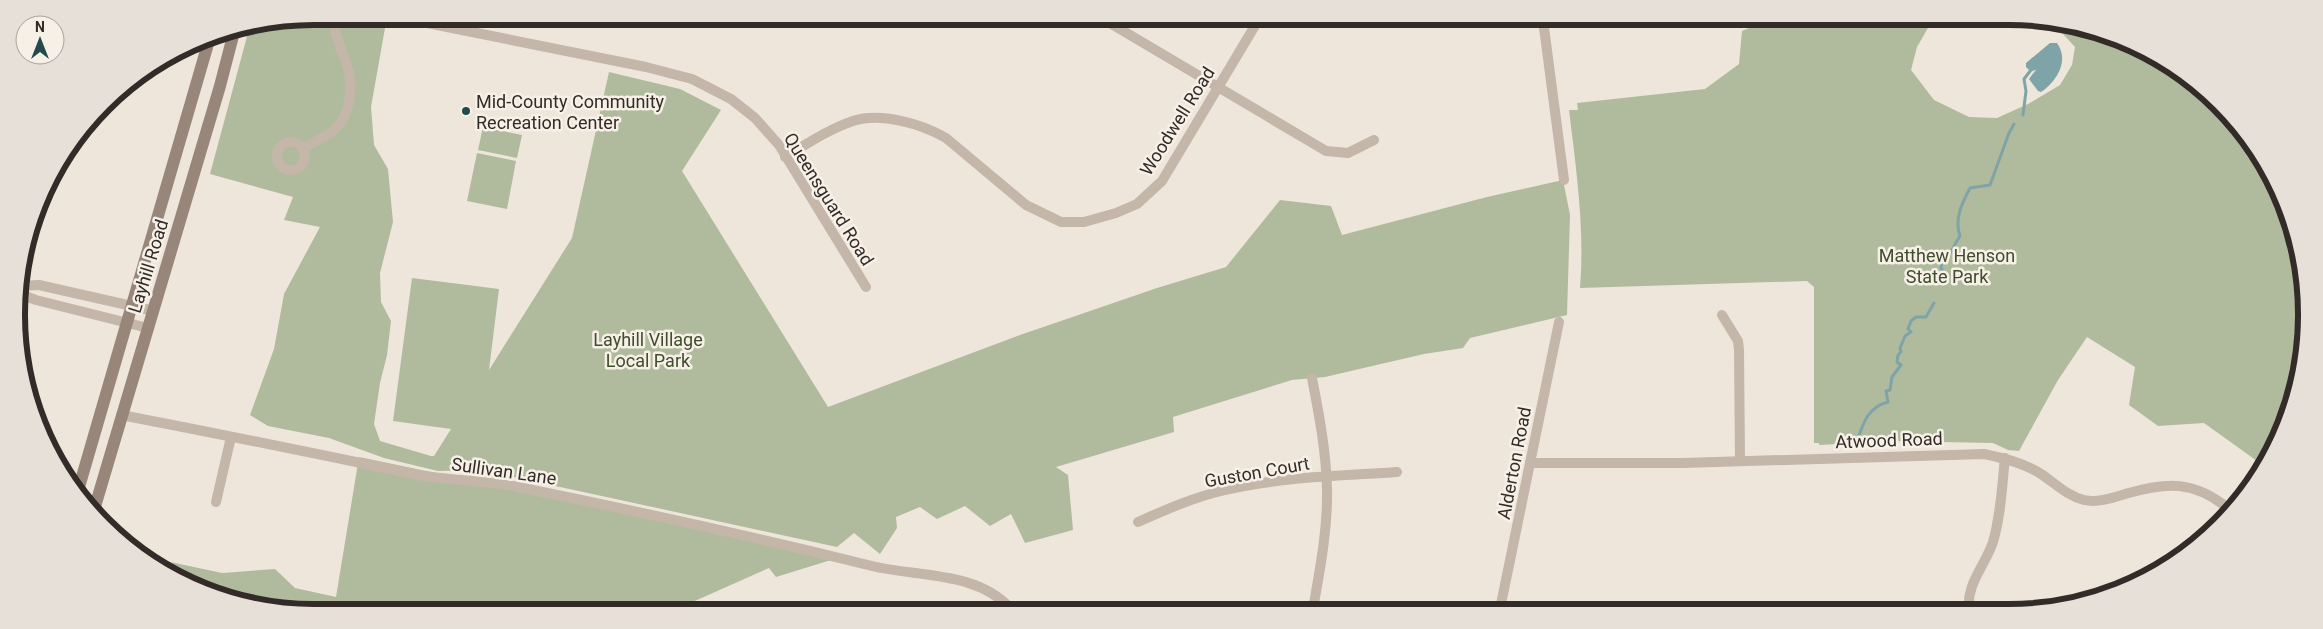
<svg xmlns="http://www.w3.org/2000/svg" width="2323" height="629" viewBox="0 0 2323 629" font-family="Roboto,sans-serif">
<rect width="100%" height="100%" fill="#eee6db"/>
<!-- green -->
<g fill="#b0bb9d">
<path d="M 315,16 L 325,16 L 385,28 L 371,107 L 374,145 L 388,169 L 393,222 L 380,273 L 381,302 L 391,321 L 387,355 L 380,383 L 374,424 L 380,441 L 431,456 L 434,456 L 451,429 L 393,421 L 412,278 L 499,289 L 489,370 L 572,238 L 609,72 L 680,89 L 721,110 L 682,171 L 828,407 L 1020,335 L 1157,288 L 1226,267 L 1280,200 L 1331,206 L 1342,235 L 1487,197 L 1563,180 L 1570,215 L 1567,315 L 1470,338 L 1463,348 L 1424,354 L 1325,377 L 1292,380 L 1173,417 L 1174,432 L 1056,467 L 1068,475 L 1073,530 L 1025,543 L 1011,514 L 990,526 L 965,506 L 937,519 L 920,507 L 896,517 L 897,528 L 880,554 L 854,533 L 837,547 L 482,470 L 438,471 L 384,458 L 329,438 L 268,426 L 250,415 L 274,349 L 284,294 L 320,227 L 284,220 L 293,197 L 210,174 L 249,29 Z"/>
<path d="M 1765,21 L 1932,21 L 1917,47 L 1911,70 L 1934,100 L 1969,117 L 1997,118 L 2028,104 L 2060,85 L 2072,65 L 2075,47 L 2052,22 L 2066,22 L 2174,66 L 2256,149 L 2301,256 L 2301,372 L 2264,466 L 2204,423 L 2158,426 L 2129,405 L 2135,367 L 2087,337 L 2058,380 L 2019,451 L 2008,450 L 1993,443 L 1891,441 L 1819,445 L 1819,443 L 1814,443 L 1814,287 L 1807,281 L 1580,288 C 1585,229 1576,168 1569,110 L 1578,110 L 1577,103 L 1705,89 L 1739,64 L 1742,31 Z"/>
<path d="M 483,127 L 522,135 L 517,158 L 478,150 Z"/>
<path d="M 477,153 L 516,161 L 507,209 L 467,201 Z"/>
<path d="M 359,457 L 811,551 L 831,560 L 776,577 L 769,568 L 679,608 L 257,607 L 165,573 L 147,557 L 222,573 L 275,569 L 295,588 L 336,597 Z"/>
</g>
<!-- water -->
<path fill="#7ea4a7" d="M 2050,43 L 2057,43 C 2070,61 2056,82 2041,92 L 2038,91 L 2029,79 L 2038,67 L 2029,70 L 2026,67 L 2026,63 Z"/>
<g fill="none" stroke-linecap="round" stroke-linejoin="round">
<!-- stream -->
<g stroke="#7ea4a7" stroke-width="3">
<path d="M 2023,115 L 2026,91 L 2024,79 L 2031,70 L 2038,67"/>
<path d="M 1947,277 L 1941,268 L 1943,257 L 1948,256 C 1953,250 1955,243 1960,236 C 1954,219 1962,203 1970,188 L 1990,185 L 2009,133 L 2014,124"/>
<path d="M 1858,438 C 1864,421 1869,407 1888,402 L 1886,391 L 1890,390 L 1892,377 L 1901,365 L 1897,362 L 1898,355 L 1901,352 L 1900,348 L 1905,336 L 1911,332 L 1908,329 L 1911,321 L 1916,317 L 1926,317 L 1934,303"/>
</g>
<!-- street -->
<g stroke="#c4b6a9" stroke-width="10">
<path d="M 397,17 L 646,67 L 692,79 L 731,99 L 755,118 L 779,145 L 866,287"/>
<path d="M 1103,19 L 1326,151 L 1348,153 L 1374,140"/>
<path d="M 1543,20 L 1564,180"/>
<circle cx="291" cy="156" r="14"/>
<path d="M 303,148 C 314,142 327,137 336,128 C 350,114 353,87 348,69 C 343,51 332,35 336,16"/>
<path d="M 785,157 C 807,144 829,129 853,121 C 881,112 922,124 946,138 L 1026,205 L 1061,222 L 1084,222 L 1116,213 L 1137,204 L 1162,181 L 1259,19"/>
<path d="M 19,286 L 39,285 L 154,311"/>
<path d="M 17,293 L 36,300 L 148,328"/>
<path d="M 1722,315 L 1738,341 L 1739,350 L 1740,461"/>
<path d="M 1312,378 C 1319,414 1326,451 1327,488 C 1328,528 1320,569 1313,609"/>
<path d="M 121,415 C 220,434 319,454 418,475 C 451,481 485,480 518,487 C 637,511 755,537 872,566 C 917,577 976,571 1010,608"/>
<path d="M 1530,463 L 1683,463 L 1984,454 C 2003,458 2024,463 2041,474 C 2055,483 2067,496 2084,500 C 2098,503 2112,498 2125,494 C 2167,482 2194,480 2229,509"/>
<path d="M 216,502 L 231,437"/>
<path d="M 1138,522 C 1165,510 1192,498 1221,491 C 1278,477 1338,476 1397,472"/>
<path d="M 1500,609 L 1559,322"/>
<path d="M 1807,610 L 1832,608 L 1849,610"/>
<path d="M 1969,610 C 1966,584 1985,566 1993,542 C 2001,515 2002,485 2005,458"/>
</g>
<!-- secondary -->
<g stroke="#98867b" stroke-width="12">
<path d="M 77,494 L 210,37"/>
<path d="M 94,510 L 220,86 L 234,32"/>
</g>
</g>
<!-- markers -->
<circle fill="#234a4e" stroke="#f6f0e7" stroke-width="2" cx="466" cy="111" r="5"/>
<g text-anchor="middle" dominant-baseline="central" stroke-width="5" stroke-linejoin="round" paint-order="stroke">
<!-- poi labels -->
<g font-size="18" fill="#322b28" stroke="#f6f0e7" text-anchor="start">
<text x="476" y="101">Mid-County Community<tspan x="476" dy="21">Recreation Center</tspan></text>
</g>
<!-- street labels -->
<g font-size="18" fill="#322b28" stroke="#f6f0e7">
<text transform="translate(1177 121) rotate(-58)">Woodwell Road</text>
<text transform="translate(829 199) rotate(58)">Queensguard Road</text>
<text transform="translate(148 266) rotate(-73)">Layhill Road</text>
<text transform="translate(1889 440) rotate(-2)">Atwood Road</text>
<text transform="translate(1514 463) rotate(-79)">Alderton Road</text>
<text transform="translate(504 471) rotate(8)">Sullivan Lane</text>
<text transform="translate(1257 472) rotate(-10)">Guston Court</text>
</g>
<!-- park labels -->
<g font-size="18" fill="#414d2f" stroke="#f6f0e7">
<text x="1947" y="255">Matthew Henson<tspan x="1947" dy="21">State Park</tspan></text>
<text x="648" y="339">Layhill Village<tspan x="648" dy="21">Local Park</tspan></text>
</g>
</g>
<!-- crop -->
<path d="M0 0H2323V629H0ZM314 25H2009A289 289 0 0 1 2298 314V315A289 289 0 0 1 2009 604H314A289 289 0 0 1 25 315V314A289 289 0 0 1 314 25Z" fill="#e6e0d8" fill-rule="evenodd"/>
<path fill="none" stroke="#322b28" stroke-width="6" d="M314 25H2009A289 289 0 0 1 2298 314V315A289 289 0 0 1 2009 604H314A289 289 0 0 1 25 315V314A289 289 0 0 1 314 25Z"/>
<!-- north arrow -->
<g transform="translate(40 40)"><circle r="24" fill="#f6f0e7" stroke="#a8a19b"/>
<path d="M0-4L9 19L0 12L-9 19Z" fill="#234a4e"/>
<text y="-8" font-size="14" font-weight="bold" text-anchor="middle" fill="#322b28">N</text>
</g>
</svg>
